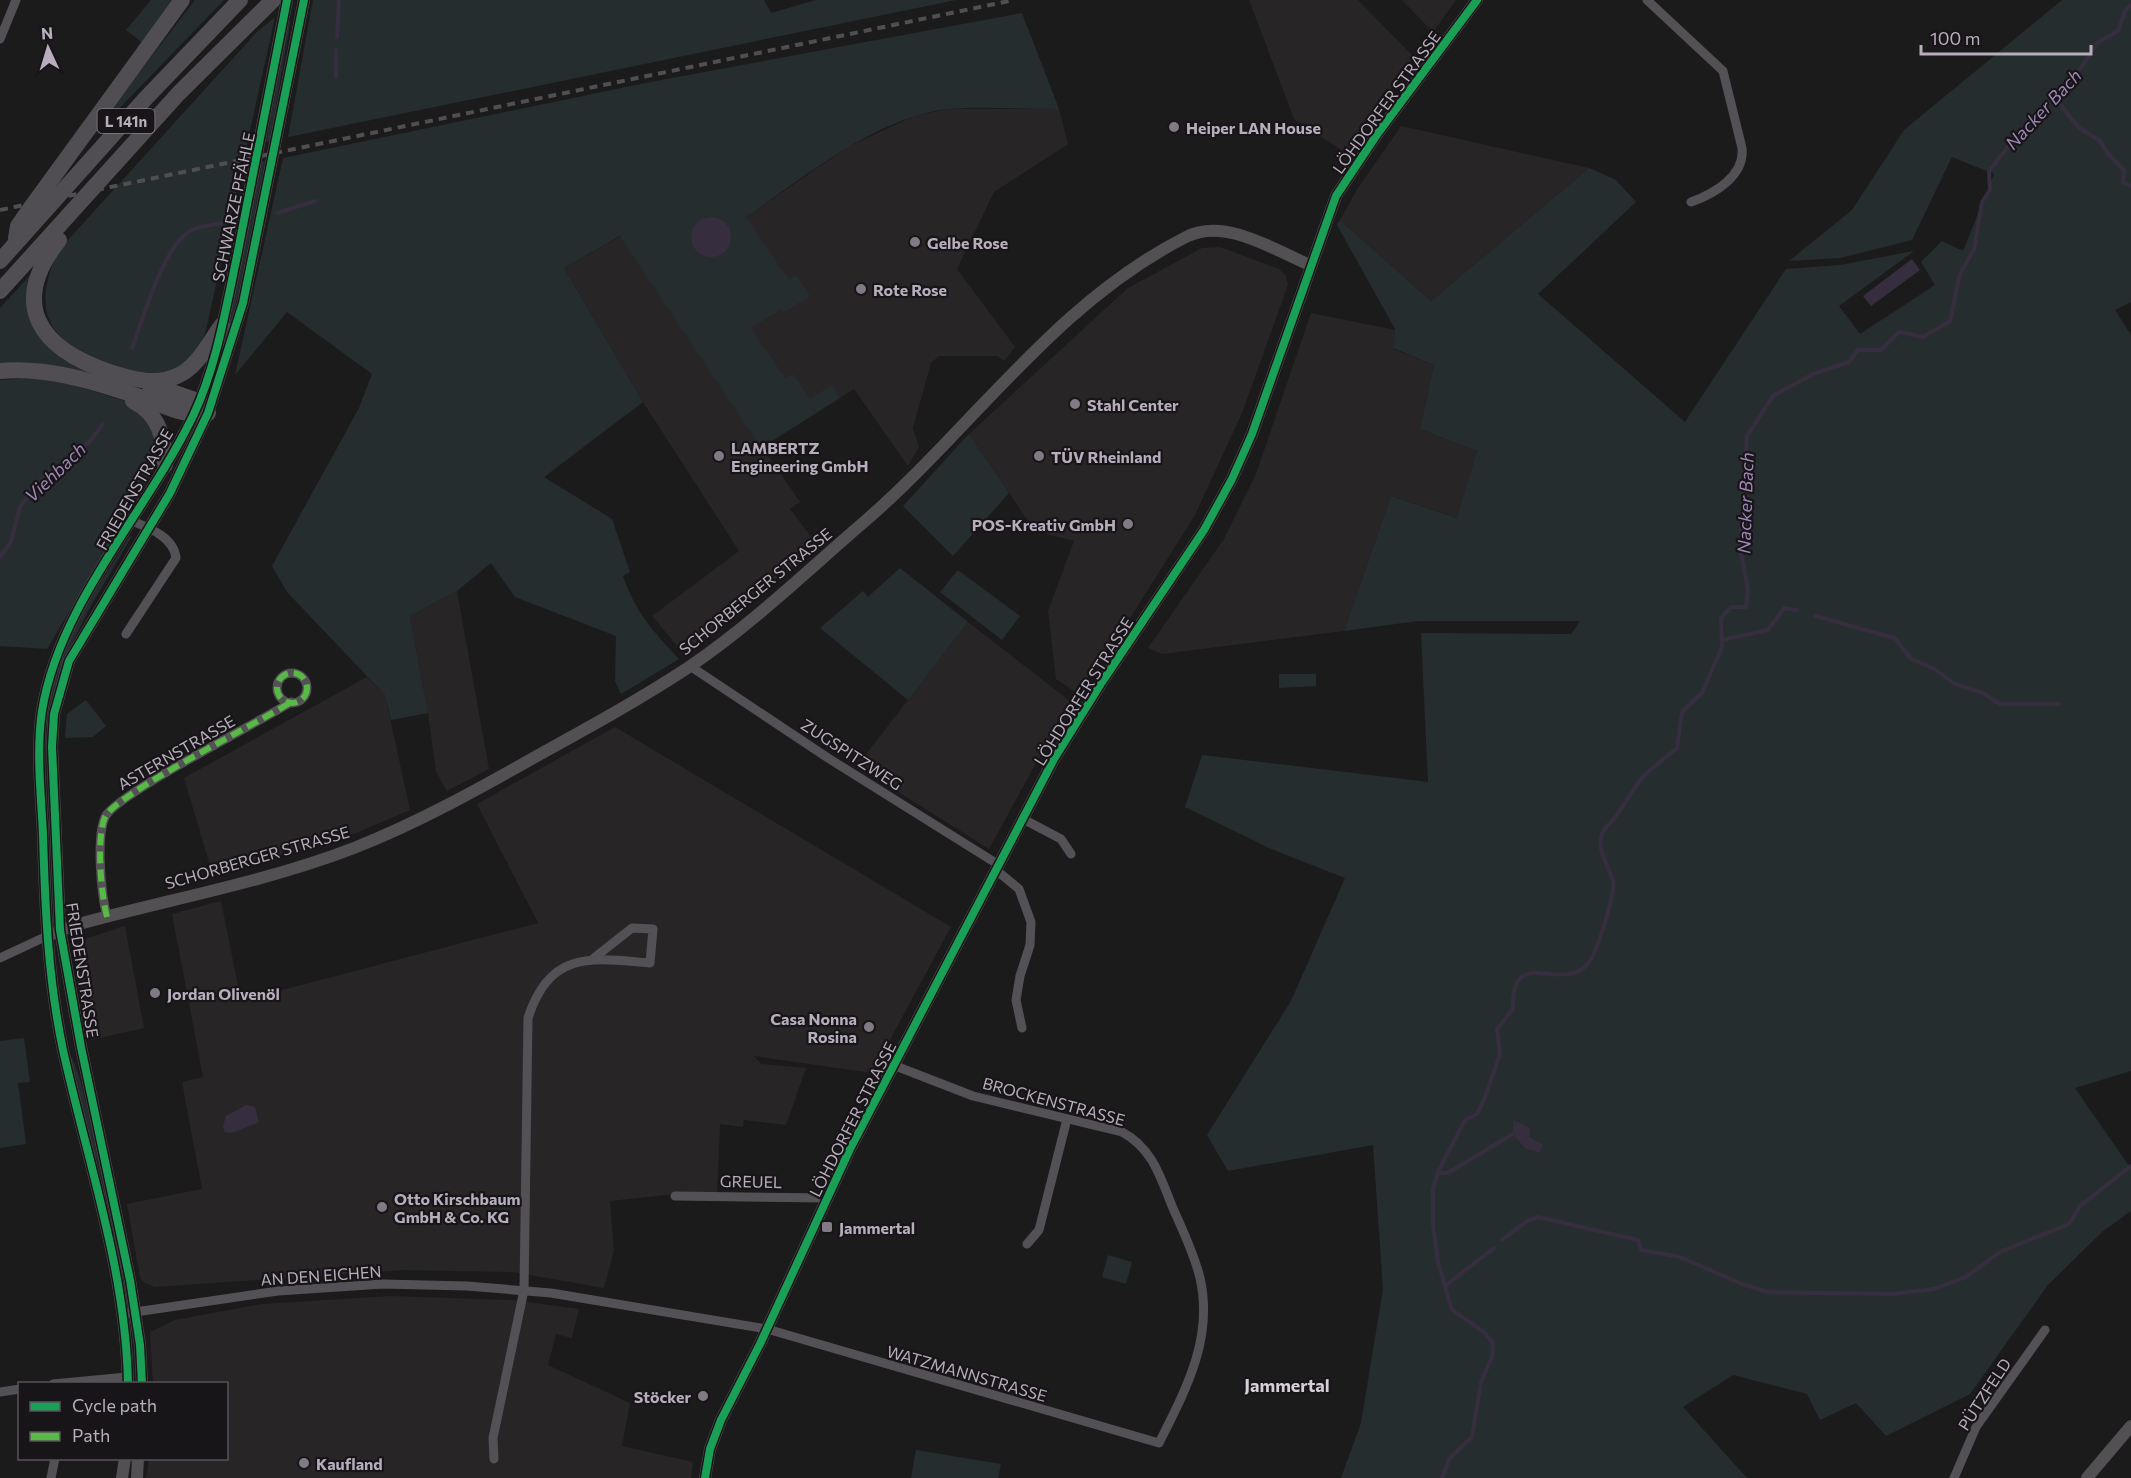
<svg xmlns="http://www.w3.org/2000/svg" width="2131" height="1478" viewBox="0 0 2131 1478" font-family="Commissioner,sans-serif">
<rect width="100%" height="100%" fill="#1c1b1c"/>
<!-- built -->
<g fill="#282527">
<path d="M 1249,0 L 1358,0 L 1414,57 L 1346,153 L 1294,119 Z"/>
<path d="M 1402,0 L 1456,0 L 1433,32 Z"/>
<path d="M 948,109 L 1059,109 L 1068,144 L 994,192 L 957,269 L 1015,347 L 1004,361 L 997,356 L 939,356 L 931,363 L 913,428 L 919,447 L 908,466 L 854,389 L 762,447 L 800,502 L 790,509 L 818,546 L 684,654 L 652,616 L 739,551 L 643,402 L 564,268 L 700,192 L 746,217 L 848,147 L 914,116 Z"/>
<path d="M 1401,126 L 1589,168 L 1431,301 L 1340,220 L 1358,188 Z"/>
<path d="M 1220,247 L 1279,269 L 1286,276 L 1288,285 L 1242,413 L 1195,515 L 1127,623 L 1077,693 L 1056,679 L 1048,611 L 1074,541 L 1035,531 L 969,434 L 1128,288 L 1202,248 Z"/>
<path d="M 1311,313 L 1395,330 L 1393,349 L 1434,365 L 1420,429 L 1477,451 L 1458,518 L 1391,496 L 1344,631 L 1162,654 L 1148,648 L 1224,539 L 1256,474 Z"/>
<path d="M 457,591 L 489,769 L 447,791 L 436,772 L 428,713 L 410,616 Z"/>
<path d="M 968,622 L 1070,701 L 989,849 L 857,766 Z"/>
<path d="M 367,677 L 385,695 L 410,810 L 356,833 L 213,876 L 184,778 Z"/>
<path d="M 615,727 L 951,927 L 872,1073 L 754,1056 L 761,1064 L 806,1068 L 786,1125 L 744,1120 L 743,1127 L 720,1124 L 717,1194 L 675,1194 L 610,1201 L 614,1251 L 604,1288 L 513,1272 L 403,1270 L 155,1287 L 143,1282 L 140,1277 L 127,1204 L 202,1189 L 182,1082 L 203,1077 L 172,914 L 221,901 L 241,1001 L 538,923 L 477,804 Z"/>
<path d="M 125,926 L 144,1028 L 91,1040 L 76,963 L 77,946 L 88,938 Z"/>
<path d="M 390,1296 L 513,1300 L 579,1309 L 572,1338 L 556,1334 L 548,1365 L 630,1403 L 622,1446 L 693,1462 L 691,1478 L 146,1478 L 149,1459 L 226,1458 L 226,1384 L 153,1383 L 150,1332 L 175,1320 L 262,1304 Z"/>
</g>
<!-- green -->
<g fill="#262d2f">
<path d="M 151,0 L 176,0 L 143,43 L 126,30 Z"/>
<path d="M 195,0 L 224,0 L 82,147 Z"/>
<path d="M 313,0 L 764,0 L 771,13 L 816,0 L 956,0 L 288,137 Z"/>
<path d="M 2062,0 L 2131,0 L 2131,302 L 2115,310 L 2131,335 L 2131,1071 L 2075,1088 L 2131,1169 L 2131,1211 L 2102,1232 L 2048,1285 L 1970,1394 L 1886,1436 L 1856,1403 L 1820,1420 L 1807,1394 L 1733,1375 L 1683,1407 L 1747,1478 L 1341,1478 L 1361,1423 L 1383,1289 L 1373,1145 L 1228,1171 L 1207,1135 L 1291,1001 L 1345,878 L 1269,848 L 1185,807 L 1202,755 L 1428,782 L 1421,633 L 1571,634 L 1580,621 L 1418,621 L 1344,631 L 1391,496 L 1457,518 L 1477,451 L 1420,429 L 1434,365 L 1393,348 L 1395,329 L 1337,225 L 1340,220 L 1431,301 L 1589,168 L 1616,180 L 1636,202 L 1538,294 L 1685,422 L 1786,269 L 1840,265 L 1914,251 L 1839,306 L 1860,334 L 1935,285 L 1921,262 L 1942,241 L 1963,251 L 1994,174 L 1952,157 L 1912,240 L 1840,258 L 1789,261 L 1852,210 L 1904,130 Z"/>
<path d="M 1022,13 L 1059,109 C 1022,109 984,106 948,109 C 878,116 803,178 746,217 L 789,280 L 796,275 L 810,296 L 783,313 L 781,309 L 751,328 L 785,378 L 793,374 L 810,399 L 832,385 L 840,398 L 761,448 L 620,236 L 564,268 L 643,402 L 544,477 L 612,519 L 630,572 L 623,576 C 636,613 652,630 679,659 L 621,694 L 615,681 L 616,636 L 515,597 L 491,563 L 457,591 L 410,616 L 428,713 L 391,720 L 385,695 L 287,592 L 272,566 L 359,408 L 372,374 L 287,312 L 235,375 L 283,158 L 645,83 Z"/>
<path d="M 275,17 L 206,330 C 199,351 190,364 168,372 C 163,374 157,378 151,377 C 138,374 124,368 112,364 C 49,344 30,313 58,251 L 257,32 Z"/>
<path d="M 291,18 L 270,141 L 266,142 L 287,29 Z"/>
<path d="M 265,161 L 238,296 L 214,383 L 260,162 Z"/>
<path d="M 33,272 L 31,305 L 77,367 L 172,400 L 0,367 L 0,308 Z"/>
<path d="M 30,378 L 60,381 L 125,401 L 152,423 L 156,466 L 47,649 L 0,646 L 0,380 Z"/>
<path d="M 969,434 L 1009,493 L 953,556 L 903,506 Z"/>
<path d="M 132,536 L 89,609 L 69,650 L 49,707 L 47,705 L 65,649 L 85,607 L 129,537 Z"/>
<path d="M 900,568 L 968,622 L 908,700 L 820,628 L 863,591 L 868,597 Z"/>
<path d="M 958,570 L 1020,616 L 1002,640 L 940,592 Z"/>
<path d="M 1279,674 L 1316,674 L 1316,686 L 1279,688 Z"/>
<path d="M 86,700 L 106,726 L 93,737 L 65,738 L 67,714 Z"/>
<path d="M 24,1038 L 30,1082 L 18,1083 L 26,1144 L 0,1148 L 0,1041 Z"/>
<path d="M 72,1057 L 81,1082 L 111,1206 L 108,1207 L 97,1160 L 89,1144 L 70,1060 Z"/>
<path d="M 1108,1255 L 1132,1262 L 1126,1284 L 1102,1277 Z"/>
<path d="M 916,1450 L 1001,1464 L 998,1478 L 911,1478 Z"/>
</g>
<!-- water -->
<g fill="#362e3e">
<circle cx="711" cy="237" r="20"/>
<path d="M 1912,259 L 1920,270 L 1871,306 L 1863,296 Z"/>
<path d="M 246,1105 L 255,1107 L 259,1122 L 232,1133 L 225,1132 L 223,1126 L 226,1116 Z"/>
<path d="M 1513,1120 L 1530,1128 L 1529,1137 L 1543,1145 L 1539,1153 L 1525,1148 L 1513,1134 Z"/>
</g>
<g fill="none" stroke-linecap="round" stroke-linejoin="round">
<!-- stream -->
<g stroke="#362e3e" stroke-width="4">
<path d="M 337,37 L 339,0"/>
<path d="M 336,77 L 336,50"/>
<path d="M 2055,98 L 2078,127 L 2100,141 L 2109,155 L 2124,170 L 2123,183 L 2131,186"/>
<path d="M 277,213 L 315,201"/>
<path d="M 132,348 C 143,319 164,241 194,229 C 202,226 213,225 222,223"/>
<path d="M 0,557 L 11,542 L 20,507 L 37,484 L 49,473 L 70,460 L 91,440 L 103,424"/>
<path d="M 1815,616 L 1895,638 L 1911,659 L 1933,668 L 1955,684 L 1983,693 L 2000,704 L 2058,704"/>
<path d="M 1721,640 L 1768,630 L 1784,608 L 1797,610"/>
<path d="M 1437,1173 L 1448,1173 L 1513,1134"/>
<path d="M 1502,1240 L 1527,1221 L 1538,1217 L 1638,1240 L 1641,1250 L 1680,1257 L 1742,1284 L 1768,1292 L 1893,1294 L 1934,1289 L 1966,1277 L 2000,1252 L 2069,1224 L 2080,1206 L 2131,1166"/>
<path d="M 1445,1286 L 1494,1248"/>
<path d="M 1442,1478 L 1450,1458 L 1472,1437 L 1481,1382 L 1492,1357 L 1493,1343 L 1484,1332 L 1452,1310 L 1438,1262 L 1433,1226 L 1433,1188 L 1439,1170 L 1465,1120 L 1477,1114 L 1484,1100 L 1500,1054 L 1497,1029 L 1513,1009 C 1511,944 1558,993 1587,965 C 1596,956 1615,895 1613,882 C 1610,867 1596,851 1602,834 C 1604,828 1612,821 1616,816 C 1625,804 1633,790 1642,778 C 1652,767 1666,758 1677,748 L 1682,712 L 1702,693 L 1722,647 L 1721,618 L 1731,607 L 1746,607 L 1748,590 L 1740,548 L 1747,436 L 1773,396 L 1813,374 L 1849,362 L 1858,350 L 1881,350 L 1899,332 L 1923,337 L 1950,321 L 1960,274 L 1974,249 L 1982,202 L 1990,190 L 1989,171 L 2033,115 L 2055,98 L 2083,65 L 2097,43 L 2118,31 L 2125,11 L 2131,5"/>
</g>
<!-- street -->
<g stroke="#545156" stroke-width="9">
<path d="M 1647,0 L 1723,71 L 1742,148 C 1745,176 1714,194 1691,202"/>
<path d="M 0,39 L 16,0"/>
<path d="M 126,634 L 176,558 C 174,537 149,528 132,521"/>
<path d="M 690,666 L 828,758 L 999,865"/>
<circle cx="292" cy="688" r="15"/>
<path d="M 1023,819 L 1061,839 L 1071,854"/>
<path d="M 996,870 L 1019,889 L 1031,922 L 1030,945 L 1020,976 L 1016,1000 L 1022,1028"/>
<path d="M 107,917 C 101,894 96,838 105,817 C 116,794 260,722 291,702"/>
<path d="M 0,958 L 47,936"/>
<path d="M 675,1196 L 827,1198"/>
<path d="M 1027,1244 L 1039,1230 L 1067,1119"/>
<path d="M 122,1314 L 278,1291 L 383,1284 L 467,1286 L 551,1293 L 767,1329 L 1159,1443 C 1185,1391 1214,1339 1200,1278 C 1194,1253 1182,1229 1172,1206 C 1160,1176 1152,1148 1122,1132 L 973,1096 L 893,1065"/>
<path d="M 53,1384 L 127,1377"/>
<path d="M 0,1392 L 20,1389"/>
<path d="M 494,1459 L 493,1438 L 524,1290 L 528,1018 C 550,950 591,958 650,963 L 653,929 L 632,928 L 594,958"/>
<path d="M 51,1478 L 55,1458"/>
<path d="M 1954,1478 L 1976,1427 L 2045,1330"/>
</g>
<!-- secondary -->
<g stroke="#535053" stroke-width="12">
<path d="M 47,936 L 79,924 C 170,899 266,882 354,848 C 420,822 482,787 544,752 C 593,725 642,698 689,667 C 751,625 807,571 864,522 C 972,429 1055,303 1186,237 C 1225,217 1274,250 1310,265"/>
<path d="M 128,1384 C 126,1270 87,1160 63,1050 C 48,979 45,907 43,834 C 41,794 36,751 42,711 C 59,604 146,513 193,416 C 216,368 226,308 237,256 C 254,171 270,85 287,0"/>
<path d="M 142,1384 L 140,1345 L 130,1280 L 81,1047 L 60,930 L 52,747 L 54,714 L 69,661 L 170,493 L 208,413 L 243,303 L 304,0"/>
<path d="M 122,1478 L 125,1458"/>
<path d="M 137,1478 L 138,1458"/>
<path d="M 705,1478 L 710,1449 L 721,1420 L 760,1344 L 850,1149 L 1054,759 L 1102,682 L 1204,530 L 1232,479 L 1252,434 L 1336,196 L 1378,133 L 1477,0"/>
<path d="M 2087,1478 L 2131,1426"/>
</g>
<!-- highway -->
<g stroke="#504e52" stroke-width="16">
<path d="M 16,238 L 18,226 L 27,213 L 182,0"/>
<path d="M 59,240 C 8,305 40,349 110,372 C 131,379 156,386 177,376 C 198,367 209,342 222,325"/>
<path d="M 0,261 L 145,99 L 240,0"/>
<path d="M 0,291 L 179,93 L 273,0"/>
<path d="M 0,371 C 48,367 92,381 137,396 C 161,403 183,418 208,413 L 198,401 L 149,384"/>
<path d="M 133,401 C 160,415 164,437 165,465"/>
</g>
<!-- rail -->
<path stroke="#514e52" stroke-width="4" stroke-dasharray="8 6" stroke-linecap="butt" d="M 0,210 L 1014,0"/>
<!-- quiet -->
<g stroke="#58b947" stroke-width="6" stroke-dasharray="12 6" stroke-linecap="butt">
<circle cx="292" cy="688" r="15"/>
<path d="M 107,917 C 101,894 96,838 105,817 C 116,794 260,722 291,702"/>
</g>
<!-- cycleway casing -->
<g stroke="#181518" stroke-width="11">
<g id="cycleway">
<path d="M 128,1384 C 126,1270 87,1160 63,1050 C 48,979 45,907 43,834 C 41,794 36,751 42,711 C 59,604 146,513 193,416 C 216,368 226,308 237,256 C 254,171 270,85 287,0"/>
<path d="M 142,1384 L 140,1345 L 130,1280 L 81,1047 L 60,930 L 52,747 L 54,714 L 69,661 L 170,493 L 208,413 L 243,303 L 304,0"/>
<path d="M 705,1478 L 710,1449 L 721,1420 L 760,1344 L 850,1149 L 1054,759 L 1102,682 L 1204,530 L 1232,479 L 1252,434 L 1336,196 L 1378,133 L 1477,0"/>
</g>
</g>
<!-- cycleway -->
<use href="#cycleway" stroke="#1a9f57" stroke-width="8"/>
</g>
<!-- markers -->
<g fill="#817a84" stroke="#181518" stroke-width="2">
<circle cx="1174" cy="127" r="6"/>
<circle cx="915" cy="242" r="6"/>
<circle cx="861" cy="289" r="6"/>
<circle cx="1075" cy="404" r="6"/>
<circle cx="719" cy="456" r="6"/>
<circle cx="1039" cy="456" r="6"/>
<circle cx="1128" cy="524" r="6"/>
<circle cx="155" cy="993" r="6"/>
<circle cx="869" cy="1027" r="6"/>
<circle cx="382" cy="1207" r="6"/>
<rect x="821" y="1221" width="12" height="12" rx="3"/>
<circle cx="703" cy="1396" r="6"/>
<circle cx="304" cy="1463" r="6"/>
</g>
<g text-anchor="middle" dominant-baseline="central" stroke-width="4.5" stroke-linejoin="round" paint-order="stroke">
<!-- shield labels -->
<rect fill="#181518" stroke="#887f8b" stroke-width="1.5" x="97.5" y="109" width="57" height="24" rx="4.5"/>
<g font-size="15" font-weight="bold" fill="#b8adbc">
<text x="126" y="121">L 141n</text>
</g>
<!-- street labels -->
<g font-size="16" fill="#b8adbc" stroke="#181518">
<text transform="translate(1386 102) rotate(-54)">LÖHDORFER STRASSE</text>
<text transform="translate(233 207) rotate(-78)">SCHWARZE PFÄHLE</text>
<text transform="translate(134 489) rotate(-60)">FRIEDENSTRASSE</text>
<text transform="translate(755 591) rotate(-39)">SCHORBERGER STRASSE</text>
<text transform="translate(1083 691) rotate(-58)">LÖHDORFER STRASSE</text>
<text transform="translate(176 752) rotate(-30)">ASTERNSTRASSE</text>
<text transform="translate(852 754) rotate(33)">ZUGSPITZWEG</text>
<text transform="translate(257 857) rotate(-16)">SCHORBERGER STRASSE</text>
<text transform="translate(83 970) rotate(81)">FRIEDENSTRASSE</text>
<text transform="translate(1054 1101) rotate(15)">BROCKENSTRASSE</text>
<text transform="translate(852 1119) rotate(-63)">LÖHDORFER STRASSE</text>
<text transform="translate(751 1181) rotate(1)">GREUEL</text>
<text transform="translate(321 1275) rotate(-4)">AN DEN EICHEN</text>
<text transform="translate(967 1373) rotate(16)">WATZMANNSTRASSE</text>
<text transform="translate(1984 1394) rotate(-57)">PÜTZFELD</text>
</g>
<!-- poi labels -->
<g font-size="16" font-weight="bold" fill="#b8adbc" stroke="#181518" text-anchor="start">
<text x="1186" y="127">Heiper LAN House</text>
<text x="927" y="242">Gelbe Rose</text>
<text x="873" y="289">Rote Rose</text>
<text x="1087" y="404">Stahl Center</text>
<text x="731" y="447">LAMBERTZ<tspan x="731" dy="18">Engineering GmbH</tspan></text>
<text x="1051" y="456">TÜV Rheinland</text>
<text x="1116" y="524" text-anchor="end">POS-Kreativ GmbH</text>
<text x="167" y="993">Jordan Olivenöl</text>
<text x="857" y="1018" text-anchor="end">Casa Nonna<tspan x="857" dy="18">Rosina</tspan></text>
<text x="394" y="1198">Otto Kirschbaum<tspan x="394" dy="18">GmbH &amp; Co. KG</tspan></text>
<text x="839" y="1227">Jammertal</text>
<text x="691" y="1396" text-anchor="end">Stöcker</text>
<text x="316" y="1463">Kaufland</text>
</g>
<!-- water labels -->
<g font-size="18" font-style="italic" fill="#9f86b5" stroke="#181518">
<text transform="translate(2043 109) rotate(-47)">Nacker Bach</text>
<text transform="translate(55 472) rotate(-44)">Viehbach</text>
<text transform="translate(1745 503) rotate(-88)">Nacker Bach</text>
</g>
<!-- neighbourhood labels -->
<g font-size="18" font-weight="bold" fill="#d6ced8" stroke="#181518">
<text x="1287" y="1385">Jammertal</text>
</g>
</g>
<!-- legend -->
<rect x="18" y="1382" width="210" height="78" fill="#181518" stroke="#58525a" stroke-width="1.5"/>
<rect x="30" y="1402" width="30" height="9" fill="#1a9f57" stroke="#58525a" stroke-width="1.5"/>
<text x="72" y="1412" font-size="18" fill="#b8adbc">Cycle path</text>
<rect x="30" y="1432" width="30" height="9" fill="#58b947" stroke="#58525a" stroke-width="1.5"/>
<text x="72" y="1442" font-size="18" fill="#b8adbc">Path</text>
<!-- north arrow -->
<g transform="translate(48 48) rotate(356)" stroke="#181518" stroke-width="4.5" paint-order="stroke">
<path d="M0-4.5L10 22L0 15L-10 22Z" fill="#b8adbc"/>
<text y="-9" font-size="16" font-weight="bold" text-anchor="middle" fill="#b8adbc">N</text>
</g>
<!-- scale -->
<path d="M1921 45v9h170v-9" fill="none" stroke="#b8adbc" stroke-width="3"/>
<text x="1930" y="45" font-size="18" fill="#b8adbc" stroke="#181518" stroke-width="4.5" paint-order="stroke">100 m</text>
</svg>
